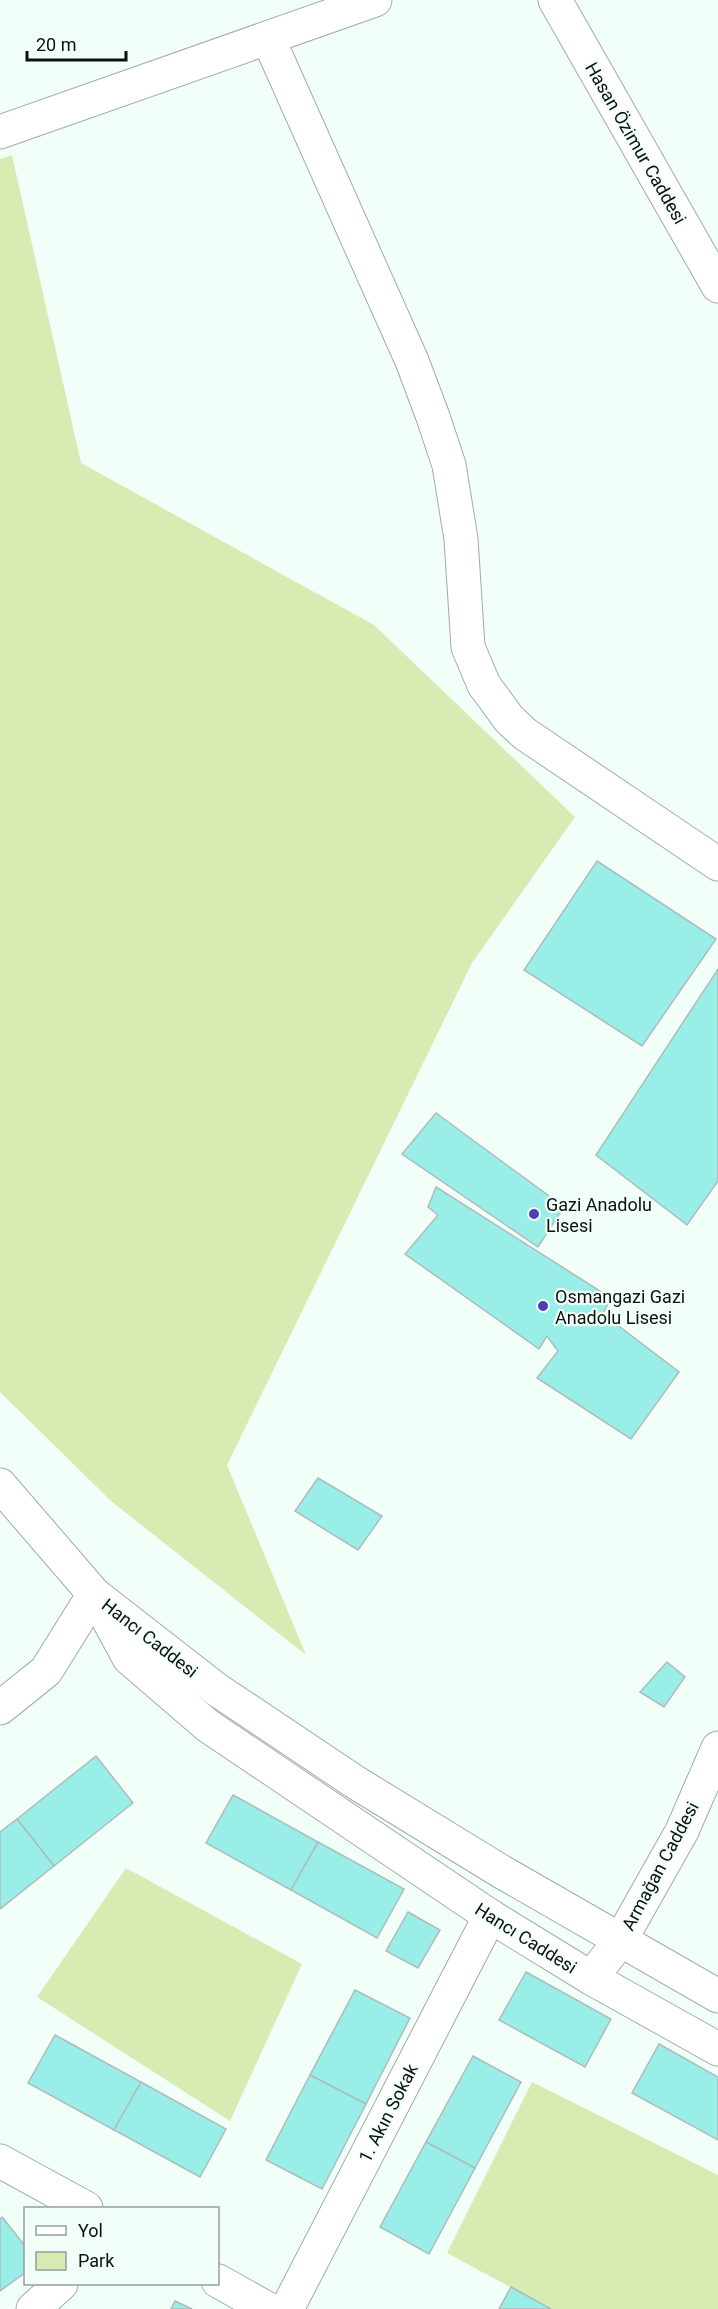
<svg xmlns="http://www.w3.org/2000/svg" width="718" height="2309" viewBox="0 0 718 2309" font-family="Roboto,sans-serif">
<rect width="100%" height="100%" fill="#f2fff9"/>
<!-- green -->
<g fill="#d8ebb2">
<path d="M 12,155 L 81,463 L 374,625 L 575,817 L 472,963 L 227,1465 L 306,1655 L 111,1501 L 0,1392 L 0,159 Z"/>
<path d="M 126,1868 L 302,1964 L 230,2121 L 37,1997 Z"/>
<path d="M 532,2082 L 718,2175 L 718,2309 L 551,2309 L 447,2253 Z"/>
</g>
<!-- building -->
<g fill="#99eee8" stroke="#aebcbb" stroke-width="1.5">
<path d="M 597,861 L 716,939 L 642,1046 L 524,970 Z"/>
<path d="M 718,969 L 718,1181 L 687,1225 L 596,1155 Z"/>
<path d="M 436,1113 L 564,1207 L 538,1247 L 402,1154 Z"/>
<path d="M 436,1187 L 611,1298 L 603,1314 L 679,1372 L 631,1439 L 537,1378 L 558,1351 L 547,1336 L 539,1349 L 405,1254 L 438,1215 L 428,1207 Z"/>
<path d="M 318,1478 L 382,1516 L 358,1550 L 295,1511 Z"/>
<path d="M 667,1662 L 685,1677 L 664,1707 L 640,1692 Z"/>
<path d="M 96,1756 L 133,1803 L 54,1866 L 17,1819 Z"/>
<path d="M 233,1795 L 318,1842 L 291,1890 L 206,1843 Z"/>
<path d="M 17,1819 L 54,1866 L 0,1909 L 0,1832 Z"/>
<path d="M 318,1842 L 404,1889 L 377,1938 L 291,1890 Z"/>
<path d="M 408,1912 L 440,1930 L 418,1968 L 386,1951 Z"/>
<path d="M 526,1972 L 611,2019 L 585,2067 L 499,2020 Z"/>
<path d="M 355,1990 L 410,2018 L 366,2104 L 310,2075 Z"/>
<path d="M 55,2035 L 141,2082 L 114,2130 L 28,2083 Z"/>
<path d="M 659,2044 L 718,2077 L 718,2140 L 632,2093 Z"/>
<path d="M 473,2056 L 521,2082 L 475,2168 L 426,2142 Z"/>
<path d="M 310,2075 L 366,2104 L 322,2189 L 266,2160 Z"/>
<path d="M 141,2082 L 226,2129 L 200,2177 L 114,2130 Z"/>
<path d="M 426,2142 L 475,2168 L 429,2254 L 380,2227 Z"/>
<path d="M 2,2217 L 26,2247 L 26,2272 L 0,2291 L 0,2219 Z"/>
<path d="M 511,2287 L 551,2309 L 499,2309 Z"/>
<path d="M 175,2301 L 192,2309 L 171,2309 Z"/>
</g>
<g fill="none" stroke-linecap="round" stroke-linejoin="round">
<!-- minor casing -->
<g stroke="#a0aca7" stroke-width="35">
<g id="minor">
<path d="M 555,0 L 718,286"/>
<path d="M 268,38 L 412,361 L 433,417 L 449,465 L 461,539 L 468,647 L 484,685 L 509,719 L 525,734 L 718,864"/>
<path d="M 33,2309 L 61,2284"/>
<path d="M 287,2309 L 490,1916"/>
</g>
</g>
<!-- tertiary casing -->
<g stroke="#a0aca7" stroke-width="35">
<g id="tertiary">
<path d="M 0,132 L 375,0"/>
<path d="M 0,1708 L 46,1671 L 94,1594"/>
<path d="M 591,1978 L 620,1941 L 682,1831 L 718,1748"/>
<path d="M 0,2161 L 86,2208"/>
<path d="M 218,2281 L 268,2309"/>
</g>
</g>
<!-- secondary casing -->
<g stroke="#a0aca7" stroke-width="35">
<g id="secondary">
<path d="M 0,1485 L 94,1594 L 216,1689 L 355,1782 L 502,1872 L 718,1996"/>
<path d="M 101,1606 L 129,1658 L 208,1726 L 490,1916 L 591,1978 L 718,2049"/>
</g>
</g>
<!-- minor -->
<use href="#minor" stroke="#fff" stroke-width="33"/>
<!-- tertiary -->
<use href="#tertiary" stroke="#fff" stroke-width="33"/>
<!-- secondary -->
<use href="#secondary" stroke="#fff" stroke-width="33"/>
</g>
<!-- markers -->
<g fill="#4c40b7" stroke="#f2fff9" stroke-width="2">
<circle cx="534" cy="1214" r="6"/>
<circle cx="543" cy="1306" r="6"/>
</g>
<g text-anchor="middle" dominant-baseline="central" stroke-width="4.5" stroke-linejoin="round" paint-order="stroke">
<!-- street labels -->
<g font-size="18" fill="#0c100e" stroke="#f2fff9">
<text transform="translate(636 143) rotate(60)">Hasan Özimur Caddesi</text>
<text transform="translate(150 1638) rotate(38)">Hancı Caddesi</text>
<text transform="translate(660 1866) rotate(-62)">Armağan Caddesi</text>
<text transform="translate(526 1938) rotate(32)">Hancı Caddesi</text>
<text transform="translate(388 2113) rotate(-63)">1. Akın Sokak</text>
</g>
<!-- poi labels -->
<g font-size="18" fill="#0c100e" stroke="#f2fff9" text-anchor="start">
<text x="546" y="1204">Gazi Anadolu<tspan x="546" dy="21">Lisesi</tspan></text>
<text x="555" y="1296">Osmangazi Gazi<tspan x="555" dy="21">Anadolu Lisesi</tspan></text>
</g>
</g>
<!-- legend -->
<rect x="24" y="2207" width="195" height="78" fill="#f2fff9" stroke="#969f9b" stroke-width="1.5"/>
<rect x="36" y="2226" width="30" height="9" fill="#ffffff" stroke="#969f9b" stroke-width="1.5"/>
<text x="78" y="2237" font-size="18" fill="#0c100e">Yol</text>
<rect x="36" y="2252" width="30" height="18" fill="#d8ebb2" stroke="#969f9b" stroke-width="1.5"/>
<text x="78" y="2267" font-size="18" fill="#0c100e">Park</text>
<!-- scale -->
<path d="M27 51v9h99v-9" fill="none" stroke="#0c100e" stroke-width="3"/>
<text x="36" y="51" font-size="18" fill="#0c100e" stroke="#f2fff9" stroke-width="4.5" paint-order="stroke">20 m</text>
</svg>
